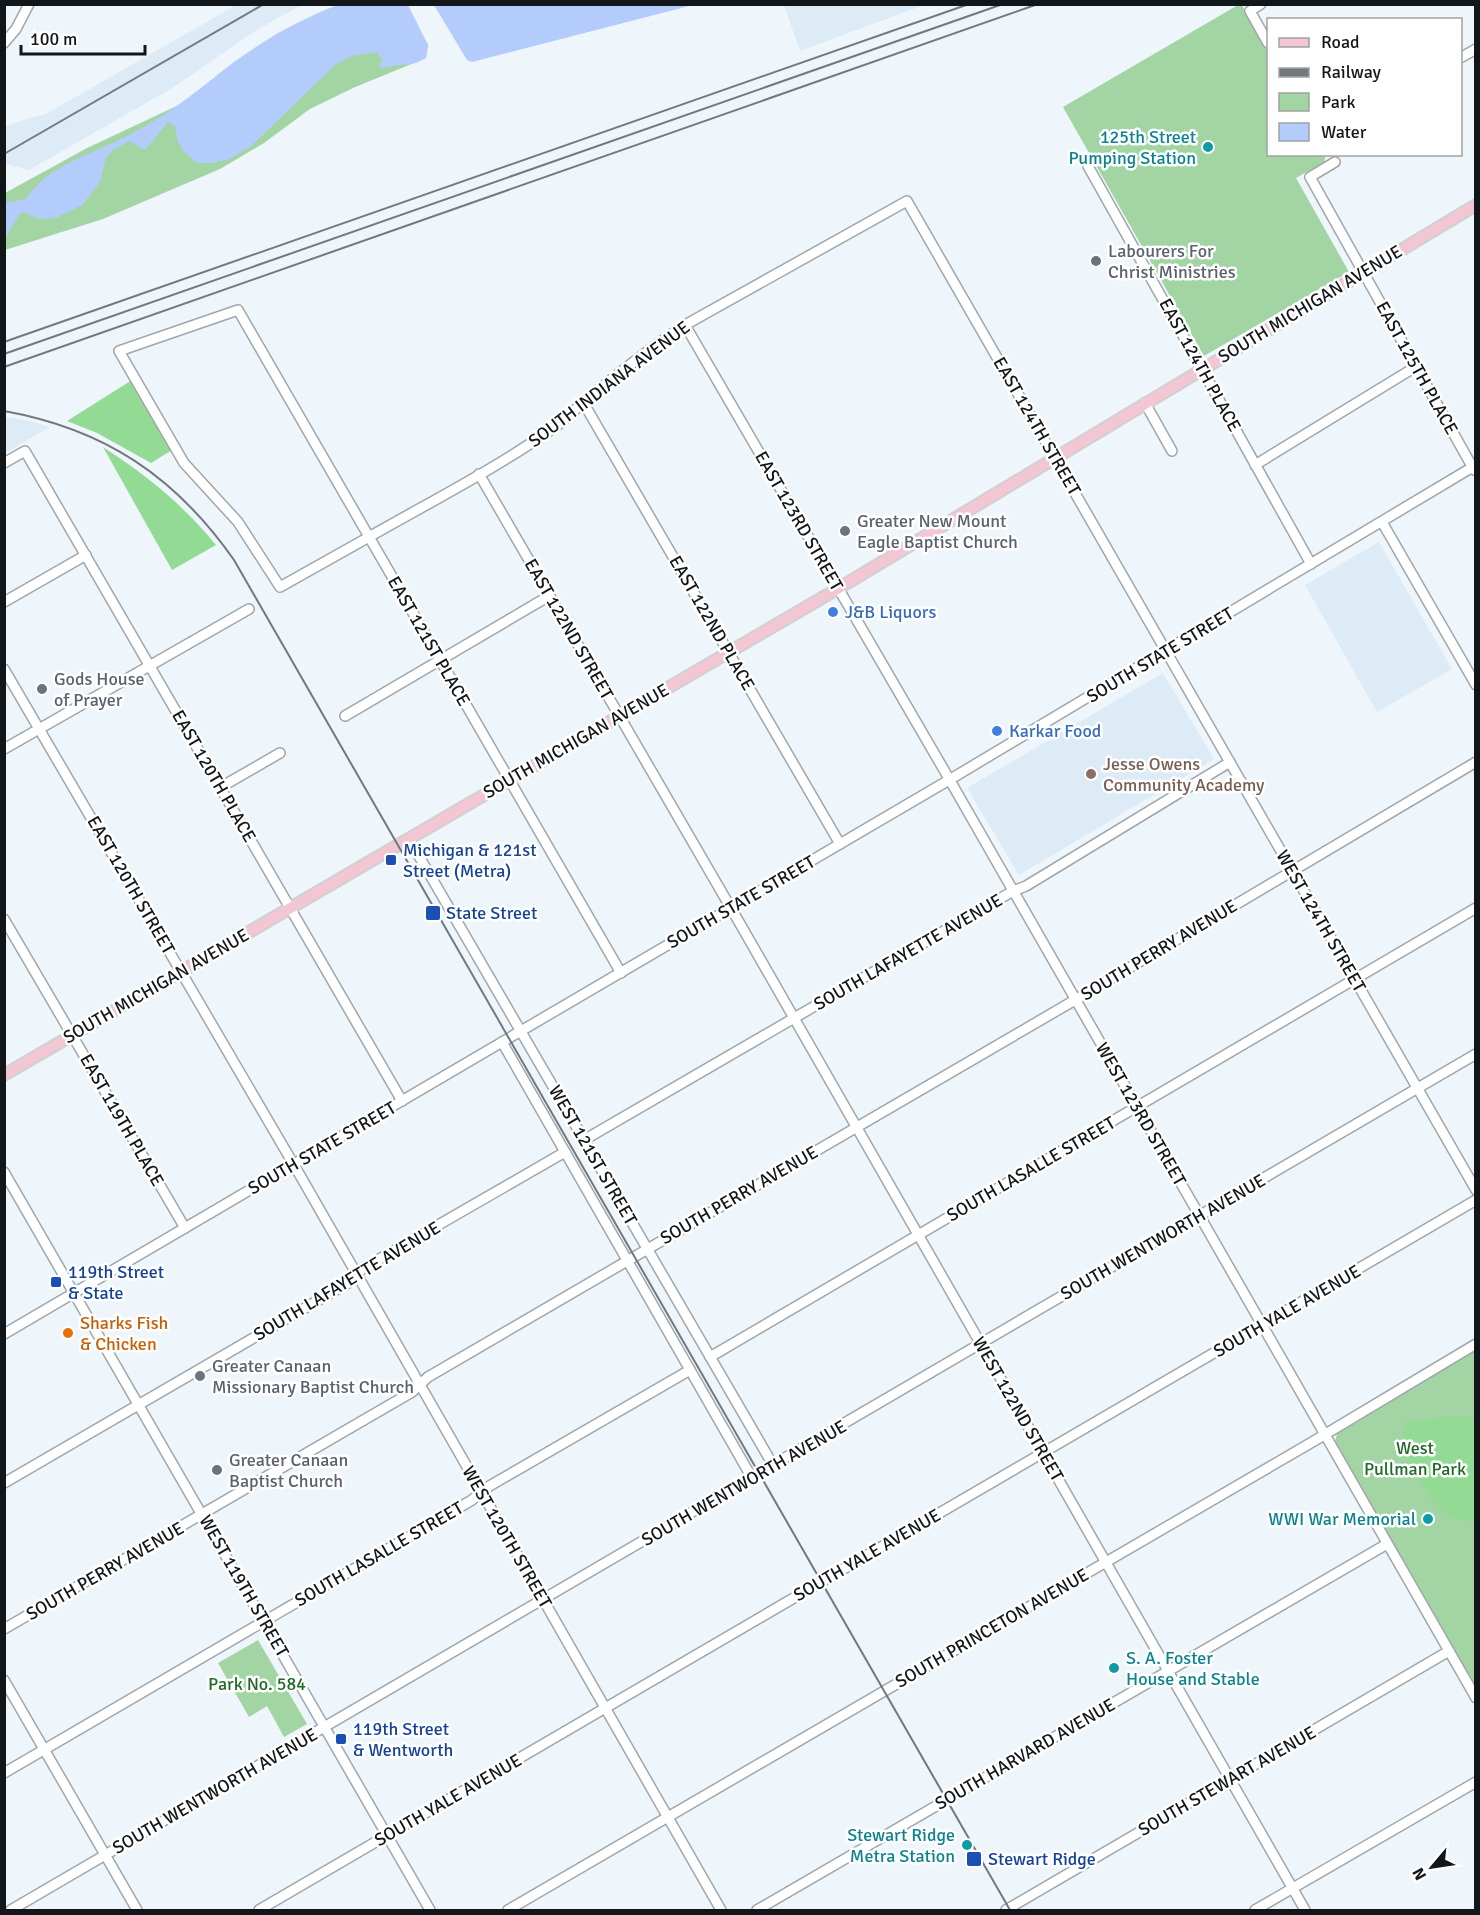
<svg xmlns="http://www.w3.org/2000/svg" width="1480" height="1915" viewBox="0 0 1480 1915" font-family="Signika,sans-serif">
<rect width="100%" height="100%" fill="#eef6fc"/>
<!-- built -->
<g fill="#dcebf5">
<path d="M 238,4 L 301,5 L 252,33 L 174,87 L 29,170 L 5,164 L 5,127 L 26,119 L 46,114 Z"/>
<path d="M 784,5 L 784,4 L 924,5 L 800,51 Z"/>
<path d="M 5,417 L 30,421 L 50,427 L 5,453 Z"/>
<path d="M 1379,542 L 1452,669 L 1377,712 L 1305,585 Z"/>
<path d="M 1163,673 L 1214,759 L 1019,875 L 967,788 Z"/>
</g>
<!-- green -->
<g fill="#a2d5a3">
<path d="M 404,5 L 428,45 L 426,58 L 353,88 L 310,109 L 264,143 L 220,169 L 103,219 L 5,250 L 5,193 L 87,148 L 183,103 L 278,33 Z"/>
<path d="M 1238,5 L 1242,5 L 1268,51 L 1268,154 L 1326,155 L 1324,162 L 1296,178 L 1349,272 L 1204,356 L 1063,107 Z"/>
<path d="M 1475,1351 L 1475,1687 L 1335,1441 L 1337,1434 Z"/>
<path d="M 258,1640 L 307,1724 L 284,1737 L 267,1706 L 249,1717 L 218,1663 Z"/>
</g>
<!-- forest -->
<g fill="#93db95">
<path d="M 132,380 L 172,450 L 151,463 L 97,433 L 67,421 Z"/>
<path d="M 103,447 C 148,476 182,504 216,545 L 172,570 Z"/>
<path d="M 1455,1416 L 1475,1418 L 1475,1521 C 1468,1521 1459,1521 1452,1518 C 1434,1510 1404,1460 1403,1440 C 1403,1434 1405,1427 1407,1422 Z"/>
</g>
<!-- water -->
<g fill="#b4ccfb">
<path d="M 338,5 L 408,5 L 428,45 L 426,58 L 416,63 L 379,68 L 382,60 L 377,52 L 352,56 L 336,64 L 250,147 L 229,159 L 213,163 L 198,163 L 184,152 L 178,142 L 175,126 L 168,122 L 145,150 L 129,141 L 112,151 L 106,158 L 100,182 L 82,205 L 56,218 L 40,219 L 21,212 L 5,238 L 5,203 L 26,199 C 45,169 82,157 113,143 C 128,136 143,128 157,119 C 185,102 209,81 234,62 C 266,39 302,18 338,5 Z"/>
<path d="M 434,5 L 693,5 L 472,62 L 467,60 Z"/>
</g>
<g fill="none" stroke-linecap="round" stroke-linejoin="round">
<!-- minor casing -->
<g stroke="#9fa7ac" stroke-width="12">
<g id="minor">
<path d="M 1261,4 L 1250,11 L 1268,43"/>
<path d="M 4,43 L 16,29 L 29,4"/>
<path d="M 1460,58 L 1476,49"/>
<path d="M 1335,162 L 1310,177 L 1474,470"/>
<path d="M 1088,166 L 1311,564"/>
<path d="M 685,325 L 944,770 L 1476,1698"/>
<path d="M 583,402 L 840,844"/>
<path d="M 1145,403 L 1172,451"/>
<path d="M 4,463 L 25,451 L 402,1101"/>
<path d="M 1255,465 L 1417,366"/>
<path d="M 479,474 L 739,922 L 1305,1910"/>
<path d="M 1382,522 L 1476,685"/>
<path d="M 4,602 L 86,555"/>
<path d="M 4,669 L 301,1177 L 721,1910"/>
<path d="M 345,716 L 549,596"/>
<path d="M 4,749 L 249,609"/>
<path d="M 221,787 L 280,753"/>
<path d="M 409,839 L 773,1465"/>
<path d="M 4,919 L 185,1228"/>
<path d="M 621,973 C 494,751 365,531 238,310 L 119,351 L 184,463 L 238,522 L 280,587 L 369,537 C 432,501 499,467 559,424 C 569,417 577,407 586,400 C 618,374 651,347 685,325 L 907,201 L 1476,1190"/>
<path d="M 502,1042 L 752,1478"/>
<path d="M 584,1140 L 1013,891 L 1026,886 L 1230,762"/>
<path d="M 4,1172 L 430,1910"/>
<path d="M 4,1334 L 949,780 L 1476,465"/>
<path d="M 710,1357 L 1476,908"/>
<path d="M 4,1483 L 348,1283 L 362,1269 L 565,1152"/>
<path d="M 4,1629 L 412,1392 L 428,1377 L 1075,1000 L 1476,762"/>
<path d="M 4,1680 L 137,1910"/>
<path d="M 4,1773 L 472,1500 L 486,1488 L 690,1370"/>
<path d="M 11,1910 L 1476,1054"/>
<path d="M 259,1910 L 1476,1200"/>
<path d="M 508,1910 L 1314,1441 L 1476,1344"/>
<path d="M 757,1910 L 1387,1544"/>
<path d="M 1006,1910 L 1449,1651"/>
<path d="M 1255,1910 L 1476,1782"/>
</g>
</g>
<!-- major casing -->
<g stroke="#d0d0d1" stroke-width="14">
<path id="major" d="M 4,1075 L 839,588 L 1476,205"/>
</g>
<!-- minor -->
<use href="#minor" stroke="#fff" stroke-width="9"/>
<!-- major -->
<use href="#major" stroke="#f3c6d3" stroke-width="10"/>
<!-- rail -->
<g stroke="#73787c" stroke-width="2">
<path d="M 4,154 L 264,4"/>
<path d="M 4,342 L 969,4"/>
<path d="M 4,354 L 1003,4"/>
<path d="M 4,367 L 1038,4"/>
<path d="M 4,411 C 105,429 176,477 234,560 L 1010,1910"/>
</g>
</g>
<!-- markers -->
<g fill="#0f9aa8" stroke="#fff" stroke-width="2">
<circle cx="1208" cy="147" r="6"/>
<circle cx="1428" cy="1519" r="6"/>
<circle cx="1114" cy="1668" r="6"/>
<circle cx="967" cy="1845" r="6"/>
</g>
<g fill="#6b7280" stroke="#fff" stroke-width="2">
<circle cx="1096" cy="261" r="6"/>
<circle cx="845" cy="531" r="6"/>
<circle cx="42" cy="689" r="6"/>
<circle cx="200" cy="1376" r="6"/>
<circle cx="217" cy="1470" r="6"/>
</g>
<g fill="#3f7fe0" stroke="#fff" stroke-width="2">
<circle cx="833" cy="612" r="6"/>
<circle cx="997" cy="731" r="6"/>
</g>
<circle fill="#8d6e63" stroke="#fff" stroke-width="2" cx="1091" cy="774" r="6"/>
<g fill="#1a4fb4" stroke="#fff" stroke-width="2">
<rect x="385" y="854" width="12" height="12" rx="3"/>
<rect x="425" y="905" width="16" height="16" rx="3"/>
<rect x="50" y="1276" width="12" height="12" rx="3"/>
<rect x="335" y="1733" width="12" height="12" rx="3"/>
<rect x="966" y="1851" width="16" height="16" rx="3"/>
</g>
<circle fill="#e8710a" stroke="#fff" stroke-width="2" cx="68" cy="1333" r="6"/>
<g text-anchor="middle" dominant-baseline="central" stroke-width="5" stroke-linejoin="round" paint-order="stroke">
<!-- culture labels -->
<g font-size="18" fill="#0d838f" stroke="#fff" text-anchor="end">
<text x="1196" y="137">125th Street<tspan x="1196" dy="21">Pumping Station</tspan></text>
<text x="1416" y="1519">WWI War Memorial</text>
<text x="1126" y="1658" text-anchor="start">S. A. Foster<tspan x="1126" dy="21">House and Stable</tspan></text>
<text x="955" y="1835">Stewart Ridge<tspan x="955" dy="21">Metra Station</tspan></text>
</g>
<!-- worship labels -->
<g font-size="18" fill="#5b616d" stroke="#fff" text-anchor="start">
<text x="1108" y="251">Labourers For<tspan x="1108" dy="21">Christ Ministries</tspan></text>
<text x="857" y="521">Greater New Mount<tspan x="857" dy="21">Eagle Baptist Church</tspan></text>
<text x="54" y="679">Gods House<tspan x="54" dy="21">of Prayer</tspan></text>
<text x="212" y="1366">Greater Canaan<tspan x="212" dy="21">Missionary Baptist Church</tspan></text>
<text x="229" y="1460">Greater Canaan<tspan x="229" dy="21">Baptist Church</tspan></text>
</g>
<!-- street labels -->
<g font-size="18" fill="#131618" stroke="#fff">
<text transform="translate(1310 304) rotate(-31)">SOUTH MICHIGAN AVENUE</text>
<text transform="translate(1200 365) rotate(61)">EAST 124TH PLACE</text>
<text transform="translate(1417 368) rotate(61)">EAST 125TH PLACE</text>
<text transform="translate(609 384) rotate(-37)">SOUTH INDIANA AVENUE</text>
<text transform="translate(1037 426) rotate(60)">EAST 124TH STREET</text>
<text transform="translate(799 521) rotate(60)">EAST 123RD STREET</text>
<text transform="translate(712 623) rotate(60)">EAST 122ND PLACE</text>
<text transform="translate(569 629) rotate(60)">EAST 122ND STREET</text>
<text transform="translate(429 641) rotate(60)">EAST 121ST PLACE</text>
<text transform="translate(1160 655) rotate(-31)">SOUTH STATE STREET</text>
<text transform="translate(576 741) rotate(-30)">SOUTH MICHIGAN AVENUE</text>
<text transform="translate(214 776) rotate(60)">EAST 120TH PLACE</text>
<text transform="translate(131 885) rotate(60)">EAST 120TH STREET</text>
<text transform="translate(741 902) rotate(-30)">SOUTH STATE STREET</text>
<text transform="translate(1321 921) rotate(60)">WEST 124TH STREET</text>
<text transform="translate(1159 950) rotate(-31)">SOUTH PERRY AVENUE</text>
<text transform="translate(908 952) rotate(-30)">SOUTH LAFAYETTE AVENUE</text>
<text transform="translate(156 986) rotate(-30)">SOUTH MICHIGAN AVENUE</text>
<text transform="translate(1141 1114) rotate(60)">WEST 123RD STREET</text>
<text transform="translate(122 1120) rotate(60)">EAST 119TH PLACE</text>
<text transform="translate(322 1148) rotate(-30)">SOUTH STATE STREET</text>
<text transform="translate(593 1155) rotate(60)">WEST 121ST STREET</text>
<text transform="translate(1031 1169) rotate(-30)">SOUTH LASALLE STREET</text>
<text transform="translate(739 1195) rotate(-30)">SOUTH PERRY AVENUE</text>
<text transform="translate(1163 1237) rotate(-30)">SOUTH WENTWORTH AVENUE</text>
<text transform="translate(347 1281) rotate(-31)">SOUTH LAFAYETTE AVENUE</text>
<text transform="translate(1287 1311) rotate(-30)">SOUTH YALE AVENUE</text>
<text transform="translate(1018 1409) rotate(60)">WEST 122ND STREET</text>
<text transform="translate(744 1483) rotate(-30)">SOUTH WENTWORTH AVENUE</text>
<text transform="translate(507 1537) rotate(60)">WEST 120TH STREET</text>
<text transform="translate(379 1554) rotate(-30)">SOUTH LASALLE STREET</text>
<text transform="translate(867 1555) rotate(-30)">SOUTH YALE AVENUE</text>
<text transform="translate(105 1571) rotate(-30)">SOUTH PERRY AVENUE</text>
<text transform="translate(244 1586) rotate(60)">WEST 119TH STREET</text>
<text transform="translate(992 1628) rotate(-30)">SOUTH PRINCETON AVENUE</text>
<text transform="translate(1025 1754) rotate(-30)">SOUTH HARVARD AVENUE</text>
<text transform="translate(1227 1781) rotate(-30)">SOUTH STEWART AVENUE</text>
<text transform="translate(215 1791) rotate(-30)">SOUTH WENTWORTH AVENUE</text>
<text transform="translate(448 1800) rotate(-30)">SOUTH YALE AVENUE</text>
</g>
<!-- shop labels -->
<g font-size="18" fill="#366cbe" stroke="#fff" text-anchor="start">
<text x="845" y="612">J&amp;B Liquors</text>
<text x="1009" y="731">Karkar Food</text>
</g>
<!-- education labels -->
<g font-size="18" fill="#785e54" stroke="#fff" text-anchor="start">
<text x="1103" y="764">Jesse Owens<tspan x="1103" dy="21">Community Academy</tspan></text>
</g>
<!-- transit labels -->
<g font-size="18" fill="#164399" stroke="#fff" text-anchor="start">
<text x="403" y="850">Michigan &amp; 121st<tspan x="403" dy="21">Street (Metra)</tspan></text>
<text x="446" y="913">State Street</text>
<text x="68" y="1272">119th Street<tspan x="68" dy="21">&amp; State</tspan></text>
<text x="353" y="1729">119th Street<tspan x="353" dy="21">&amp; Wentworth</tspan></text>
<text x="988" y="1859">Stewart Ridge</text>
</g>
<!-- food labels -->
<g font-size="18" fill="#c56008" stroke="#fff" text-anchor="start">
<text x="80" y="1323">Sharks Fish<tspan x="80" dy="21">&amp; Chicken</tspan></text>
</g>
<!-- park labels -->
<g font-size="18" fill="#216929" stroke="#fff">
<text x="1415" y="1448">West<tspan x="1415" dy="21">Pullman Park</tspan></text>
<text x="257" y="1684">Park No. 584</text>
</g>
</g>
<!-- border -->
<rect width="1480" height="1915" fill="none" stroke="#131618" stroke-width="12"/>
<!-- legend -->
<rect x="1267" y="18" width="195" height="138" fill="#ffffff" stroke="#a1a2a3" stroke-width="1.5"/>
<rect x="1279" y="38" width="30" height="9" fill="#f3c6d3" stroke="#a1a2a3" stroke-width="1.5"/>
<text x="1321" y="48" font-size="18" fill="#131618">Road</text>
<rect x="1279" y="68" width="30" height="9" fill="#73787c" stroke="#a1a2a3" stroke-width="1.5"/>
<text x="1321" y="78" font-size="18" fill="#131618">Railway</text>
<rect x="1279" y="93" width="30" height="18" fill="#a2d5a3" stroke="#a1a2a3" stroke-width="1.5"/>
<text x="1321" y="108" font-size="18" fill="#131618">Park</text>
<rect x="1279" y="123" width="30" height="18" fill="#b4ccfb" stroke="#a1a2a3" stroke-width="1.5"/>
<text x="1321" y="138" font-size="18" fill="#131618">Water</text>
<!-- north arrow -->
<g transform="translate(1432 1867) rotate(241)" stroke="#ffffff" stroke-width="4.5" paint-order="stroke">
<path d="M0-4.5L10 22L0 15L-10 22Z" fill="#131618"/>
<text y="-9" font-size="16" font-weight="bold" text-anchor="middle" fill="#131618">N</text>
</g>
<!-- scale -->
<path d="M21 45v9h124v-9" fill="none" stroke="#131618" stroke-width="3"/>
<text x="30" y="45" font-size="18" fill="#131618" stroke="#ffffff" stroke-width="4.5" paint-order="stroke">100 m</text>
</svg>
